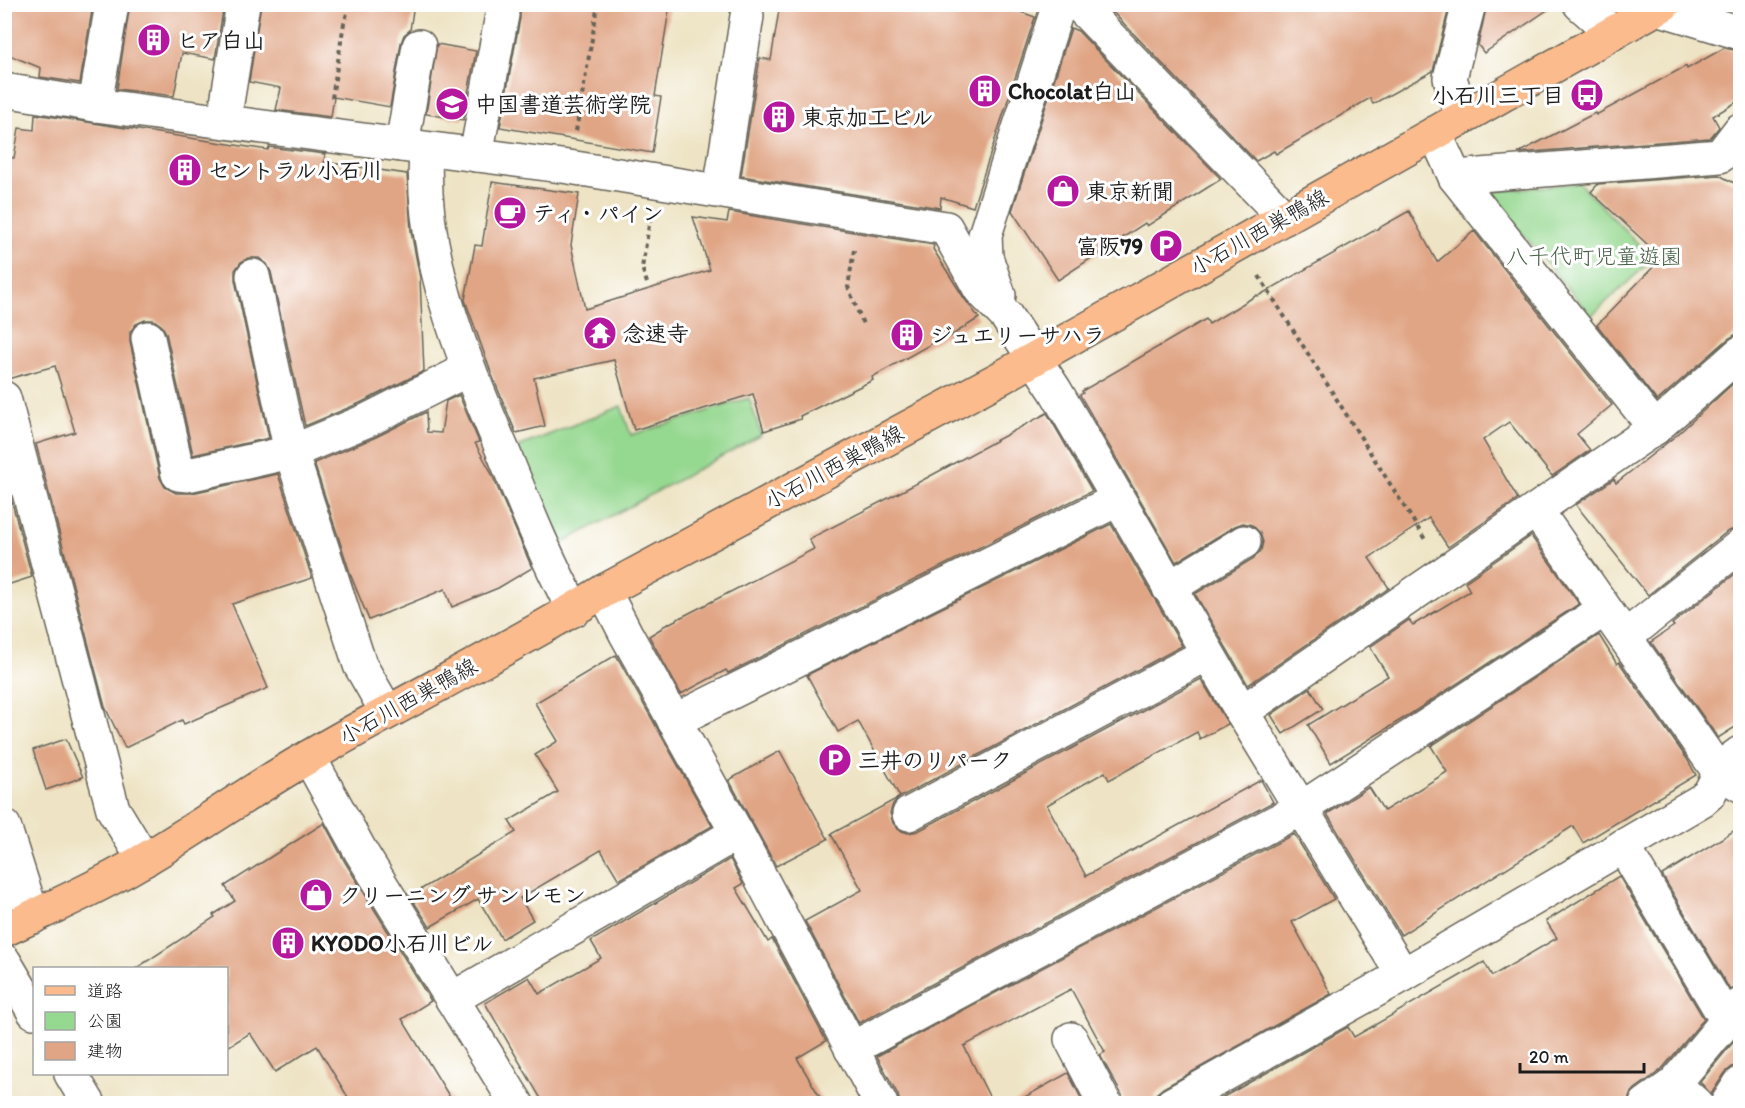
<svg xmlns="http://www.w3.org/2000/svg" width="1745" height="1108" viewBox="0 0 1745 1108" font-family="Itim,'Klee One',sans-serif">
<rect width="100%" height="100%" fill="#fff"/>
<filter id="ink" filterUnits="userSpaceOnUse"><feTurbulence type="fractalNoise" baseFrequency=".0167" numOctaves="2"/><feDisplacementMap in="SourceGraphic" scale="12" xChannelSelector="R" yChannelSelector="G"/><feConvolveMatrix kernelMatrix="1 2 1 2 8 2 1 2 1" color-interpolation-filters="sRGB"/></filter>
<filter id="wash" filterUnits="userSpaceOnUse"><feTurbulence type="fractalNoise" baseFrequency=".008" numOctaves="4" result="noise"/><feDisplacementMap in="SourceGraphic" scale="24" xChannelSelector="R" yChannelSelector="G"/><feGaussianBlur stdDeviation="1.35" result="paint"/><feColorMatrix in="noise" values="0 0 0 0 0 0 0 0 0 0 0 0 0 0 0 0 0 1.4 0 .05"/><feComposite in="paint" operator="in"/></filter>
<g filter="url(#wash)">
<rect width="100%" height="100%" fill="#eee4c5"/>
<!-- green -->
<g fill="#95d890" stroke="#587a56" stroke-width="1.5">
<path d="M 1579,183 L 1653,259 L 1591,316 L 1488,192 Z"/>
<path d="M 749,398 L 761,435 L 557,546 L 518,447 L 621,406 L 631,435 Z"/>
</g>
<g id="blocks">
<!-- building -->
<g fill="#e0a585">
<path d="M 4,4 L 93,4 L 80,83 L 40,77 L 41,68 L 4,53 Z"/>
<path d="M 130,4 L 224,4 L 215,59 L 182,53 L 174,96 L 117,89 Z"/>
<path d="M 261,4 L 414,4 L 410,30 L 404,35 L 401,43 L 390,107 L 334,97 L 331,117 L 276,110 L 281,88 L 249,82 Z"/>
<path d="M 520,4 L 670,4 L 655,96 L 661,97 L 652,153 L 500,127 L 520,18 Z"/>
<path d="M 780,4 L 998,4 L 1035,17 L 973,207 L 941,197 L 940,208 L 741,176 L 760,58 L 771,60 Z"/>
<path d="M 1105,4 L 1450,4 L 1433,71 L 1373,104 L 1370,98 L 1276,154 L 1274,151 L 1256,161 Z"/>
<path d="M 1487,4 L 1556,4 L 1484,53 L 1478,45 Z"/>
<path d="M 1071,28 L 1078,31 L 1221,179 L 1147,226 L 1145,223 L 1058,280 L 1012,211 Z"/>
<path d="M 437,44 L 476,51 L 463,120 L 426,114 Z"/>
<path d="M 1724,48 L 1740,51 L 1740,100 L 1713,116 L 1719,127 L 1710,138 L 1518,153 L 1595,113 L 1596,115 L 1686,66 L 1687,69 Z"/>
<path d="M 35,114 L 268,150 L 269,147 L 325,154 L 324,162 L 407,174 L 411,231 L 420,278 L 424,371 L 360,403 L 305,426 L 271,272 L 267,264 L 259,258 L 248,258 L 241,262 L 235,270 L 235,280 L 269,438 L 193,455 L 166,333 L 162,326 L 154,320 L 145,320 L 136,324 L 130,332 L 130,342 L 160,478 L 165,487 L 176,493 L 192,493 L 278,474 L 312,578 L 232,604 L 268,688 L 184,724 L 182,720 L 125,748 L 105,707 L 36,444 L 75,432 L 55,366 L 4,380 L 4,157 L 14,158 L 19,128 L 34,130 Z"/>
<path d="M 1719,175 L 1740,186 L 1740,332 L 1728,339 L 1657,401 L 1597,325 L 1662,258 L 1591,192 L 1598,184 Z"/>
<path d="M 492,182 L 579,194 L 571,245 L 585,309 L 710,270 L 693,217 L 727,222 L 729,212 L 934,245 L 933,249 L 964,298 L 979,318 L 946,339 L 945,336 L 872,377 L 873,380 L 800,416 L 801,419 L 764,431 L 753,394 L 634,430 L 614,360 L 534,378 L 545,426 L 516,433 L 492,375 L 465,300 L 475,245 L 482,246 Z"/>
<path d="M 1409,211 L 1437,262 L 1474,231 L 1612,405 L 1577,434 L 1590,450 L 1552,476 L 1509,422 L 1483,440 L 1518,499 L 1448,547 L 1429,518 L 1369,558 L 1389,588 L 1248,685 L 1195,594 L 1254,558 L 1261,550 L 1263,542 L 1260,533 L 1252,525 L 1243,523 L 1235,526 L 1176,562 L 1080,395 L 1083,393 L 1082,391 L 1206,319 L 1209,324 L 1257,295 L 1258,296 Z"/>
<path d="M 1739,378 L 1740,528 L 1728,531 L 1648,595 L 1576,505 L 1614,479 L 1616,483 L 1678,434 Z"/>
<path d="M 459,395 L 479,442 L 475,443 L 490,470 L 532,568 L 498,588 L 452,607 L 445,589 L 369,620 L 351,576 L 314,463 L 376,437 L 426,412 L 427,432 L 441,433 L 446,401 Z"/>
<path d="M 1047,413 L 1092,491 L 728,673 L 726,670 L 681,694 L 649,636 L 662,628 L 662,627 L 814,549 L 809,539 L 908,488 Z"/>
<path d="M 4,473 L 32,577 L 4,586 Z"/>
<path d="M 1111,524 L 1182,646 L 900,797 L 893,804 L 890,813 L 893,823 L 899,830 L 908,833 L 918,831 L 1201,679 L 1228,724 L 1200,739 L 1197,732 L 1109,780 L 1105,772 L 1047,805 L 1086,876 L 1261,780 L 1273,802 L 859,1023 L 805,921 L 862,890 L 831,834 L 900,797 L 858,721 L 838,732 L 807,675 Z"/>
<path d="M 1531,536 L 1579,604 L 1412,713 L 1331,763 L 1308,725 L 1388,676 L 1370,647 L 1409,620 L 1413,625 L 1470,591 L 1465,582 Z"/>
<path d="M 1740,570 L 1740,724 L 1718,738 L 1651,642 L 1674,626 L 1672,624 Z"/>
<path d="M 1599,635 L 1617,664 L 1619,662 L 1687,759 L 1696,775 L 1583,843 L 1573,826 L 1401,935 L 1327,814 L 1369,787 L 1384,811 L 1447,772 L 1431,746 Z"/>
<path d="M 616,655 L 712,826 L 619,880 L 601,850 L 520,898 L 533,920 L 502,939 L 478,899 L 430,927 L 410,896 L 516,832 L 509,821 L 558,792 L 535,755 L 558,741 L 535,703 Z"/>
<path d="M 1310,688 L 1323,709 L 1283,734 L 1271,715 Z"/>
<path d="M 66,739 L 83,777 L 46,790 L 33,750 Z"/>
<path d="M 780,751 L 828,839 L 776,866 L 729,780 Z"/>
<path d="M 324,823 L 345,862 L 431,1001 L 402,1019 L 454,1104 L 352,1104 L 317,1046 L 275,1072 L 250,1033 L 226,1048 L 226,969 L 135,969 L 215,917 L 213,915 L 235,901 L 225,886 Z"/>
<path d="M 1740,827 L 1740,987 L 1730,990 L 1662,875 Z"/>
<path d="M 1294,834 L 1334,899 L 1292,922 L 1331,994 L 1163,1088 L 1156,1094 L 1153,1104 L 1124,1104 L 1122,1095 L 1100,1055 L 1105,1052 L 1071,989 L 964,1046 L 993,1104 L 900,1104 L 898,1095 L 877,1056 Z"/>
<path d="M 730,859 L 743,884 L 736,888 L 768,942 L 772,939 L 826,1041 L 797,1058 L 824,1104 L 544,1104 L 485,1003 L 529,977 L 539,994 L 601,958 L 591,941 Z"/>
<path d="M 1619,876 L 1704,1019 L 1661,1070 L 1635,1089 L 1629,1096 L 1628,1104 L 1211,1104 L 1348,1027 L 1354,1037 L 1484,962 L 1492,976 L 1557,938 L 1546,921 Z"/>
<path d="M 1740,1034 L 1740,1065 L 1732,1067 L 1725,1073 L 1711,1094 L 1700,1082 Z"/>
<path d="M 1068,1073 L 1084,1104 L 1012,1104 Z"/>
</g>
</g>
</g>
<g filter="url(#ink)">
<use href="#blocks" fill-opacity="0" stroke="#666257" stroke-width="1.5"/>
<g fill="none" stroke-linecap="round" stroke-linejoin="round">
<!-- minor casing -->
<g stroke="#666257" stroke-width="36">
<g id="minor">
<path d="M 1078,4 L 1285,218"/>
<path d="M 1580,4 L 1613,33"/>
<path d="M 1657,8 L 1740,33"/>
<path d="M 4,90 L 95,105 L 569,167 L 946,228 L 980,289 L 1006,316 L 1055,390 L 1242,712 L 1403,975"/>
<path d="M 95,105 L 112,4"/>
<path d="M 1462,118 L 1450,78 L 1469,4"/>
<path d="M 224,121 L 243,4"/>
<path d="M 1435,133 L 1455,177 L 1655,428"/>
<path d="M 402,145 L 419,46"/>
<path d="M 426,149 C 419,257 464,359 505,456 C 526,508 547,560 574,610"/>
<path d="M 476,155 L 502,15"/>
<path d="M 1455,177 L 1720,156 L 1740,130"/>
<path d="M 720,191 L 747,16"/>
<path d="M 253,276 L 291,452 L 360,665 L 387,712"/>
<path d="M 999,295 L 986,257 L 985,235 L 1059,4"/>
<path d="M 148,338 L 178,474 L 188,475 L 291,452 L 368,420 L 469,369"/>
<path d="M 4,398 L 113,809 L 144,860"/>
<path d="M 1536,510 L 1719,772 L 1740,785"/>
<path d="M 1169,588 L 1244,542"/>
<path d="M 604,591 L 626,634 L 737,833 L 881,1104"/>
<path d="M 1625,637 L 1740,546"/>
<path d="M 1242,712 L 1655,428 L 1740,353"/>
<path d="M 674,721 L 1117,500"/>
<path d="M 309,757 L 361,852 L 517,1104"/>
<path d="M 909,814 L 1207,654"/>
<path d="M 4,826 L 33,917"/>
<path d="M 1623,846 L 1727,1021"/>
<path d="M 4,961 L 34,1012"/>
<path d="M 452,999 L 737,833"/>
<path d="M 1071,1039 L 1105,1104"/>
<path d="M 851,1049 L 1302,808 L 1605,609"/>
<path d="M 71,1074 L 89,1104"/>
<path d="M 1674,1084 L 1696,1104"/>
<path d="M 1172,1104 L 1403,975 L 1702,800 L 1709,794 L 1725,764 L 1740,753"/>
<path d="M 1646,1104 L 1674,1084 L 1740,1005"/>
<path d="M 1727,1104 L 1740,1084"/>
</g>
</g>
<!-- major casing -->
<g stroke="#666257" stroke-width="36">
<path id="major" d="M 4,930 C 51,908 98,887 142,861 C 200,827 254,788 312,755 C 408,699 509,650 604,591 L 1002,377 L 1664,4"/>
</g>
<!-- path -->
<g stroke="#666257" stroke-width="4" stroke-dasharray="4.5 4.5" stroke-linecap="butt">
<path d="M 332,98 L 344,23 L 350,4"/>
<path d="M 576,131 L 598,4"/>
<path d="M 854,250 L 848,287 L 863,324"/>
<path d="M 1259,276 L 1426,541"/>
<path d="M 647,283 L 642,268 L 650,219"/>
</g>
<!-- minor -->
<use href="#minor" stroke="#fff" stroke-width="33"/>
<!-- major -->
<use href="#major" stroke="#fbbb8d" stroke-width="33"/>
</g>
</g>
<!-- icons -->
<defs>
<g id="building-disc" transform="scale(1.725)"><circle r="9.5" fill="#b5179e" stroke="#fff"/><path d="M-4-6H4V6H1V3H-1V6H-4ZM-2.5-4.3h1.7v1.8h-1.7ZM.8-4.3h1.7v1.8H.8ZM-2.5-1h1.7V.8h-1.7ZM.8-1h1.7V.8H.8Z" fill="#fff"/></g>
<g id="bus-disc" transform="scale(1.725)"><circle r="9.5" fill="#b5179e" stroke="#fff"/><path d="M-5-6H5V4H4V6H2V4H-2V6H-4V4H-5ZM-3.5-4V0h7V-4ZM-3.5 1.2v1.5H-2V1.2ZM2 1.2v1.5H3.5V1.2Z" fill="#fff"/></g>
<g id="school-disc" transform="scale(1.725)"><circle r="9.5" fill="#b5179e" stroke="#fff"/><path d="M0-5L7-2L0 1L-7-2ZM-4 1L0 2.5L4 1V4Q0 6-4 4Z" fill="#fff"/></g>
<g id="shop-disc" transform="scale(1.725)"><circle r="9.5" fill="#b5179e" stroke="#fff"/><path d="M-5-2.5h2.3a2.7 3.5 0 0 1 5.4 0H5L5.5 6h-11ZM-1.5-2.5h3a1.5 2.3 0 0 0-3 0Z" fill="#fff"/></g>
<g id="cafe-disc" transform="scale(1.725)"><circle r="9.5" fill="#b5179e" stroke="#fff"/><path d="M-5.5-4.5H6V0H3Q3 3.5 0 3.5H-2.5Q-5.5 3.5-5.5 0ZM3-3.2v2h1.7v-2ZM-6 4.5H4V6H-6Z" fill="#fff"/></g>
<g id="parking-disc" transform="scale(1.725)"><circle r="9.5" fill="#b5179e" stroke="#fff"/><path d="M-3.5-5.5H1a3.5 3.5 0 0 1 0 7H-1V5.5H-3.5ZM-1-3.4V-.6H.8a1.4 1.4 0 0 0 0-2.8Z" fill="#fff"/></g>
<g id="temple-disc" transform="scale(1.725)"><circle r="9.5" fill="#b5179e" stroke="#fff"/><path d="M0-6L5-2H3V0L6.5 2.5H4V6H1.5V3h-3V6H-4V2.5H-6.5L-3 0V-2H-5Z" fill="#fff"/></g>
</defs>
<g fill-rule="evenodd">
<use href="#building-disc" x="154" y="40"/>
<use href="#building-disc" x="985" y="91"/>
<use href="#bus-disc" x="1587" y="95"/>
<use href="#school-disc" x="452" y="104"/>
<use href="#building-disc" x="779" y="117"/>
<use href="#building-disc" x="185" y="170"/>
<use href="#shop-disc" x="1063" y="191"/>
<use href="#cafe-disc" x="510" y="213"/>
<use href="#parking-disc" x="1166" y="246"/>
<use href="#temple-disc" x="600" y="333"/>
<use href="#building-disc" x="907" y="335"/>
<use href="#parking-disc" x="835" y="760"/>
<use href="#shop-disc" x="316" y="895"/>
<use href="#building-disc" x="288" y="943"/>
</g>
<g text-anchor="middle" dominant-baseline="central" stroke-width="6" stroke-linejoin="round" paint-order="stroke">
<!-- poi labels -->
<g font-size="22" font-weight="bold" fill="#1c1c1c" stroke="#fff" text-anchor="start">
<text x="177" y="40">ヒア白山</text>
<text x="1008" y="91">Chocolat白山</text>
<text x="1564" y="95" text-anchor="end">小石川三丁目</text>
<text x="475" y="104">中国書道芸術学院</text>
<text x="802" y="117">東京加工ビル</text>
<text x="208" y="170">セントラル小石川</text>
<text x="1086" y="191">東京新聞</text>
<text x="533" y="213">ティ・パイン</text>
<text x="1143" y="246" text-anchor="end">富阪79</text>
<text x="623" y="333">念速寺</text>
<text x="930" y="335">ジュエリーサハラ</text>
<text x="858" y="760">三井のリパーク</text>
<text x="339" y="895">クリーニング サンレモン</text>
<text x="311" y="943">KYODO小石川ビル</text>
</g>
<!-- street labels -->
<g font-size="22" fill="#1c1c1c" stroke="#fff">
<text transform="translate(1259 232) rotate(-29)">小石川西巣鴨線</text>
<text transform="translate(834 467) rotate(-28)">小石川西巣鴨線</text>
<text transform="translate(408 701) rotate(-29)">小石川西巣鴨線</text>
</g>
<!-- park labels -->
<g font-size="22" fill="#465e45" stroke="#fff">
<text x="1594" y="256">八千代町児童遊園</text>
</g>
</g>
<!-- margin -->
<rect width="1745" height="1108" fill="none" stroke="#fff" stroke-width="24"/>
<!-- legend -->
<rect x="33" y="967" width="195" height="108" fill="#ffffff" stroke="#a4a4a4" stroke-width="1.5"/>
<rect x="45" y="986" width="30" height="9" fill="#fbbb8d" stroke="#a4a4a4" stroke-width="1.5"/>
<text x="87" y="997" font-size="18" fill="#1c1c1c">道路</text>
<rect x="45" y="1012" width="30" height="18" fill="#95d890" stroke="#a4a4a4" stroke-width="1.5"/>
<text x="87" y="1027" font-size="18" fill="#1c1c1c">公園</text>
<rect x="45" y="1042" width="30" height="18" fill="#e0a585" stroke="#a4a4a4" stroke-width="1.5"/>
<text x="87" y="1057" font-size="18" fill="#1c1c1c">建物</text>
<!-- scale -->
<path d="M1520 1063v9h124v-9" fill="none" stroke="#1c1c1c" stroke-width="3"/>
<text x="1529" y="1063" font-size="18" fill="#1c1c1c" stroke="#ffffff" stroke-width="4.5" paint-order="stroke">20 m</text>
</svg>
